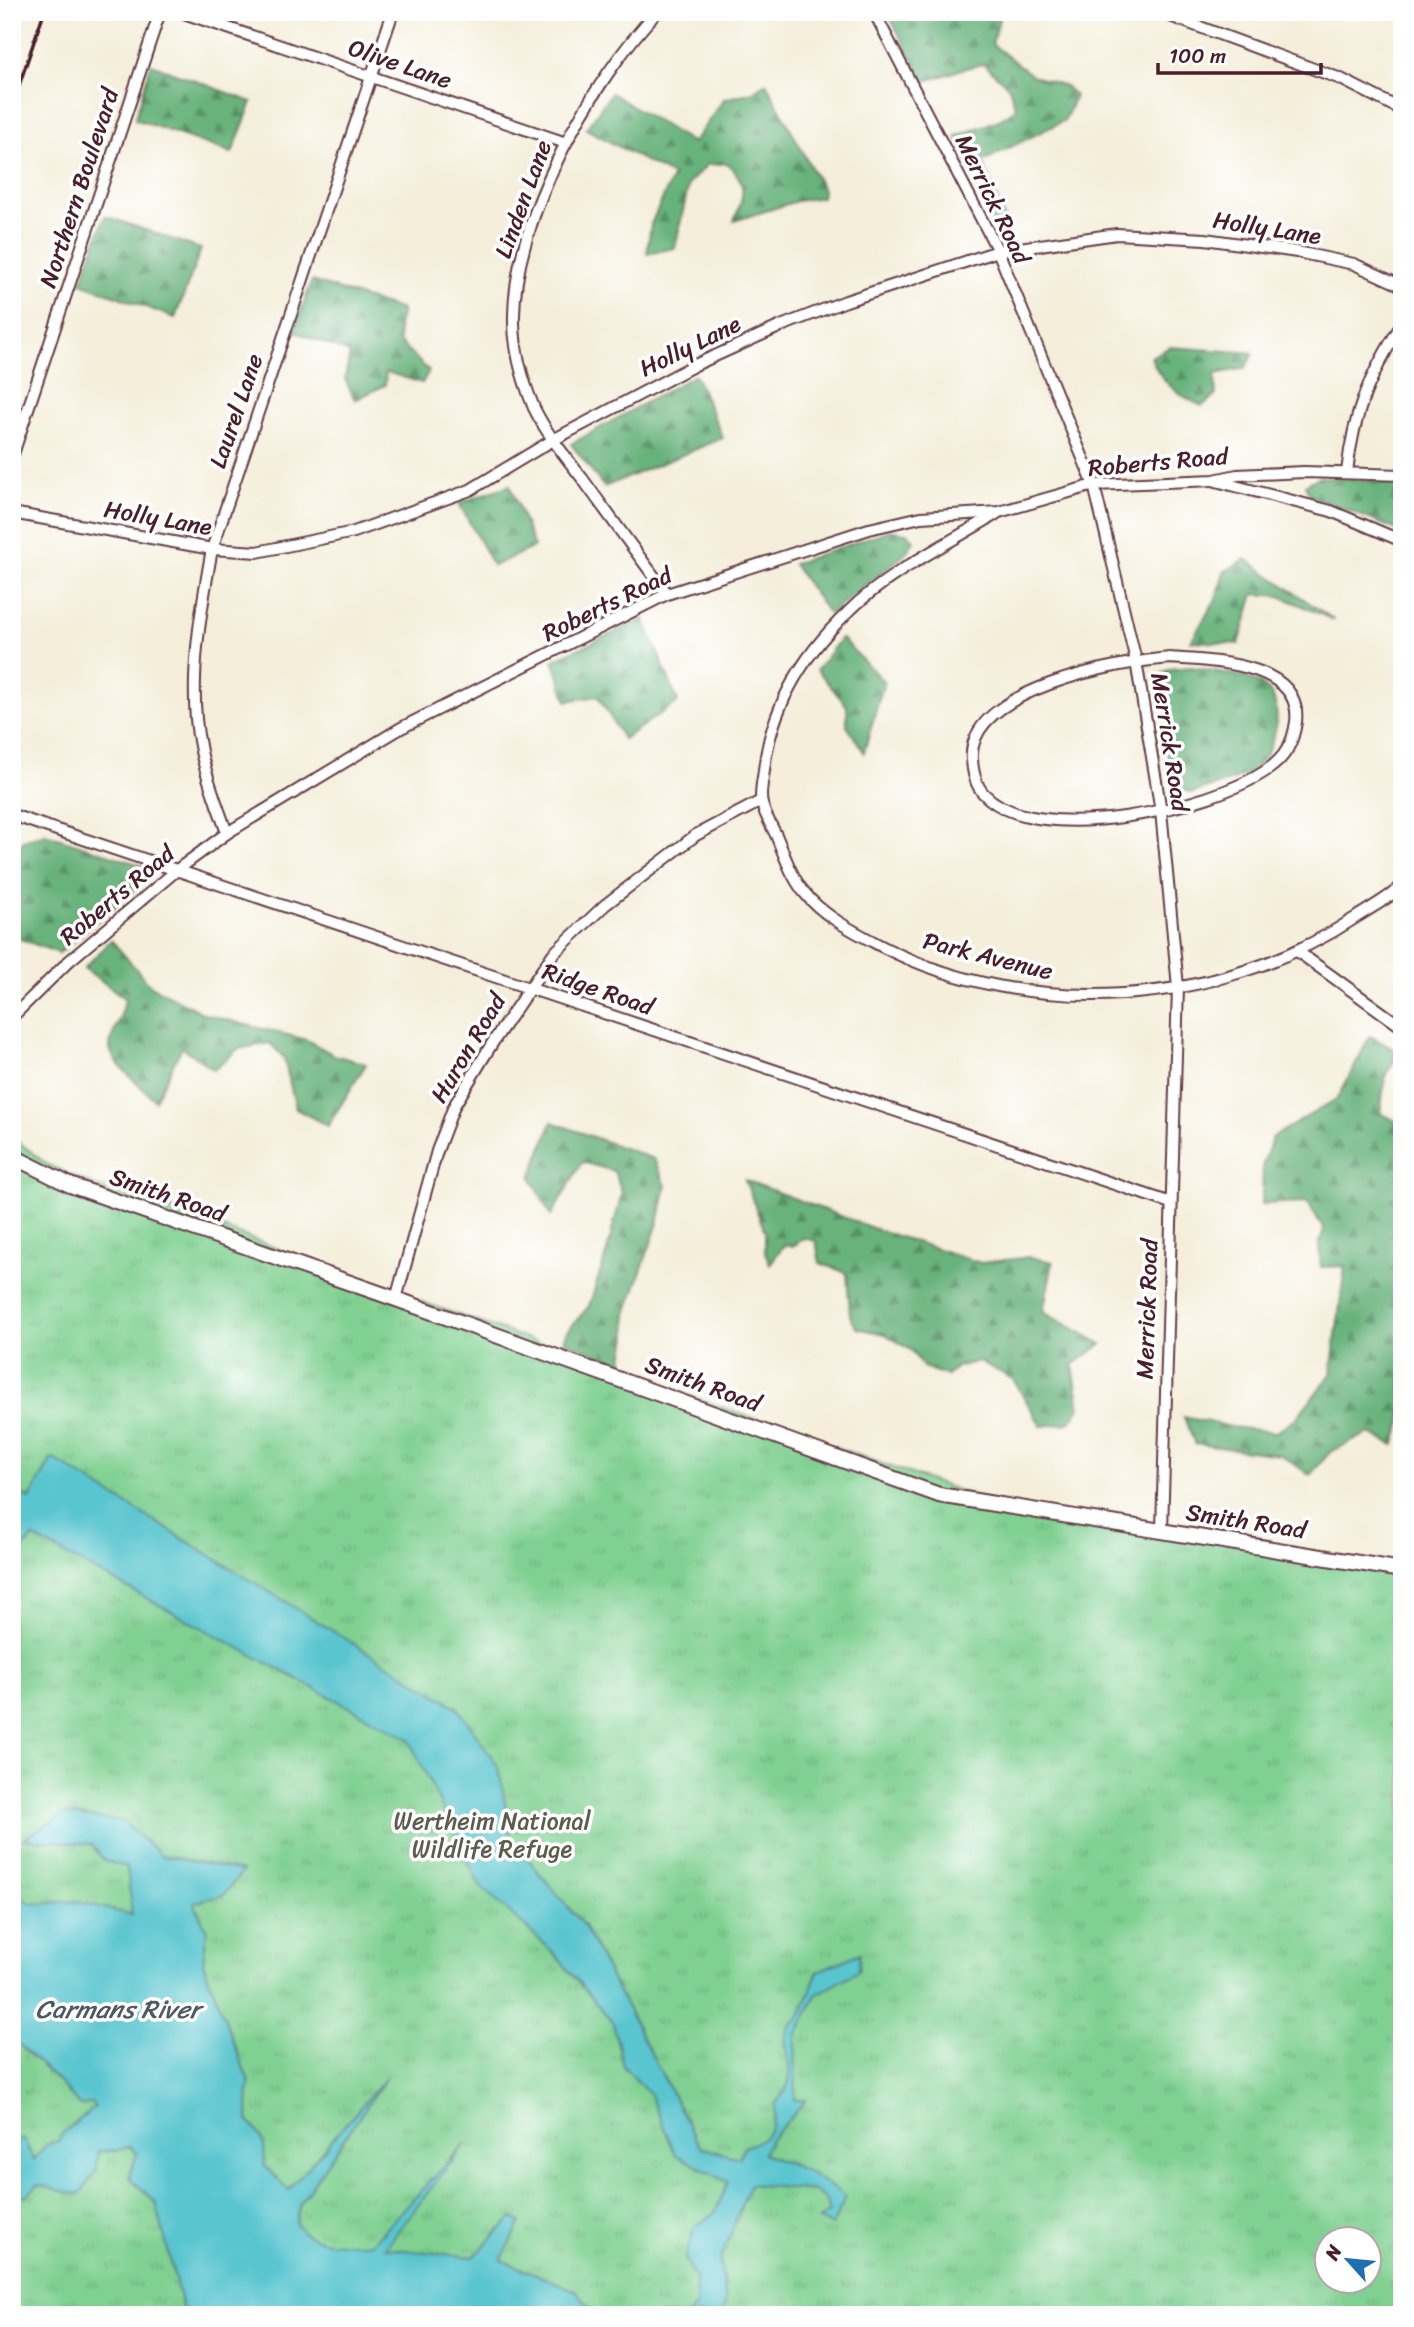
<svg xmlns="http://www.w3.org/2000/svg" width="1414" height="2327" viewBox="0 0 1414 2327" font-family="Sriracha,sans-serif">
<defs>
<pattern id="forest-firs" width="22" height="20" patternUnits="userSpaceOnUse" patternTransform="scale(1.75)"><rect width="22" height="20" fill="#67b27b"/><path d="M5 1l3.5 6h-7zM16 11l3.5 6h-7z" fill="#579065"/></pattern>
<pattern id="park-tufts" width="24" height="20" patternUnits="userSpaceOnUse" patternTransform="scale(1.75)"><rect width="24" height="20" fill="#7fd091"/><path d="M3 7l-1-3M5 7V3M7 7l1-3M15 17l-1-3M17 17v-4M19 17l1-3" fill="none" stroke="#6fb27d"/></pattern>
</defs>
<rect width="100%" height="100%" fill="#fff"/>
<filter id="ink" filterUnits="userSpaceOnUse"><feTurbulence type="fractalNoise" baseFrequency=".0143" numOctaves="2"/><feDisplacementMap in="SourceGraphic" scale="14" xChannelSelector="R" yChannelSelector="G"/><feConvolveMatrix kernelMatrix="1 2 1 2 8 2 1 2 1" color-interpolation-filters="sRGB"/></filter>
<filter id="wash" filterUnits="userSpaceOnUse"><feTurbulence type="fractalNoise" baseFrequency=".00686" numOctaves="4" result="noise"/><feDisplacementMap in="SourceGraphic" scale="28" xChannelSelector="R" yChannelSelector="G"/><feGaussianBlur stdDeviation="1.57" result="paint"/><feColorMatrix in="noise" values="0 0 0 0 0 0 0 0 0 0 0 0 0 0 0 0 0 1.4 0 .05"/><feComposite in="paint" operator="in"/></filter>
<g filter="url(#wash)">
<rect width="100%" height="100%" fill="#f4eeda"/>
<!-- forest -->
<g fill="url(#forest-firs)" stroke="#586853" stroke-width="2">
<path d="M 887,12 L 1001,12 L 992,44 L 1033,76 L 1065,86 L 1075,96 L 1065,120 L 983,161 L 1008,228 L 993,224 L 956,136 L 999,120 L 1016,109 L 1009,87 L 984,64 C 962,67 945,77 924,81 Z"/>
<path d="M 151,64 L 252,102 L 232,153 L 135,119 Z"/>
<path d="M 766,83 L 823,190 L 822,197 L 797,201 L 734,221 C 744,195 749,184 727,163 L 707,165 L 689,183 L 675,248 L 647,254 L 651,224 L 673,176 L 586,129 L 611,93 L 693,143 L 724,99 L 753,92 Z"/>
<path d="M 105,216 L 201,249 L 175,318 L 81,283 Z"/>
<path d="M 312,281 L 402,310 L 398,325 L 399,342 L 429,371 L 422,383 L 386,372 L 385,385 L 355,400 L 345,379 L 350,353 L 293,331 Z"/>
<path d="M 1170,347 L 1254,353 L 1245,368 L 1215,374 L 1216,395 L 1202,406 C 1179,396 1159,380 1151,357 Z"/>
<path d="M 695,375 L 723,438 L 604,487 L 571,444 Z"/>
<path d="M 1319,477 L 1402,483 L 1402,532 L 1310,495 L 1305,485 Z"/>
<path d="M 510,485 L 534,547 L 493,566 L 459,503 Z"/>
<path d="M 890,530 L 909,534 L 914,541 L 905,554 L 829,614 L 793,564 Z"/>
<path d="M 1246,559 L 1334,620 L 1280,596 L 1254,594 L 1239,644 L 1191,641 L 1216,599 L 1224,572 Z"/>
<path d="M 644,619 L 678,702 L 623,739 L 598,696 L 567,701 L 553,660 Z"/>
<path d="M 841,638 L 884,682 L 864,752 L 847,726 L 847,706 L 817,670 Z"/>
<path d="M 1192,667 C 1213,672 1241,673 1261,684 C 1290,701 1274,753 1253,770 C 1241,780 1208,787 1192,793 L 1171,785 L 1159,675 L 1170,669 Z"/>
<path d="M 45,834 L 147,867 L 141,884 L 59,953 L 12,936 L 12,863 L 23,841 Z"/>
<path d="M 111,940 L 151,986 L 204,1014 L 307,1040 L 334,1055 L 366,1064 L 328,1126 L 296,1109 L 284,1058 L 270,1043 L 238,1049 L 214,1070 L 182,1047 L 155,1100 C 144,1089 108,1060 110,1046 C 112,1029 124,1016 125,998 L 84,968 Z"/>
<path d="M 1370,1036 L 1399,1052 L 1385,1078 L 1380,1113 L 1402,1124 L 1402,1423 L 1394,1445 L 1369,1433 L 1330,1452 L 1310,1475 L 1281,1455 L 1195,1444 L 1184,1417 L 1232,1427 L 1276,1432 L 1296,1418 L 1331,1374 L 1345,1266 L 1321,1267 L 1319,1245 L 1324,1229 L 1307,1202 L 1262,1204 L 1263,1164 L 1273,1137 L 1338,1098 Z"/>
<path d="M 552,1122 L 654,1159 L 666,1186 L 658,1223 L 626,1314 L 627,1337 L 622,1364 L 564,1341 L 566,1333 L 589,1306 L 606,1255 L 622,1193 L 614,1171 L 582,1162 L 551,1216 L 531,1177 Z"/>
<path d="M 745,1180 L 875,1229 L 981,1263 L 1030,1257 L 1053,1262 L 1043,1312 L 1102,1344 L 1073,1365 L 1080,1408 L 1069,1423 L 1041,1426 L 1013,1379 L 979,1361 L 957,1367 L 947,1376 L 923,1367 L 911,1350 L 885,1334 L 857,1328 L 850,1316 L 847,1273 L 820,1263 L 816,1241 L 803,1238 L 794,1246 L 784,1245 L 770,1264 L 765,1252 L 765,1232 Z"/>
</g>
<!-- park -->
<path fill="url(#park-tufts)" stroke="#64785e" stroke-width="2" fill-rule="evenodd" d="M 12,1137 L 48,1165 L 96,1186 L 157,1203 L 365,1282 L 1014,1510 L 1402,1570 L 1402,2315 L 12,2315 ZM 1326,2240 L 1368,2240 L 1368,2282 L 1326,2282 Z"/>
<!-- water -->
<g fill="#58c5cf" stroke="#51727d" stroke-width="2">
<path d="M 52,1458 L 458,1708 L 499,1768 L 511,1839 L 584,1926 L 700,2147 L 739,2158 L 744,2147 C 769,2139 775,2130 775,2104 C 809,2067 774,2053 790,2026 C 793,2021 799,2019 801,2013 C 808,2000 812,1985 818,1971 L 860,1953 L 858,1971 L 816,1995 L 796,2036 L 795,2100 L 805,2100 C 796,2116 764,2141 763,2154 L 807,2171 L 846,2197 L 832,2226 L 819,2220 L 829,2212 L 825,2198 L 814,2191 L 750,2184 L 720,2261 L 726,2300 L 721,2315 L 687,2315 L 697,2305 L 695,2278 L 685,2259 L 695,2227 L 715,2213 L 728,2182 L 676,2155 L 649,2093 L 623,2066 L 613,2023 L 552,1951 L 480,1886 L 409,1739 L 33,1537 L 12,1561 L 12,1489 L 30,1499 Z"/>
<path d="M 63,1814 L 122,1821 L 161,1855 L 243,1871 L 223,1895 L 194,1903 L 207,1931 L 203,1963 L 249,2082 L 248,2121 C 262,2135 267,2145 264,2165 L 288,2190 L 386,2078 L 300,2203 L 296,2223 C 312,2249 345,2242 372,2243 L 466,2143 L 385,2248 L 473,2257 L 512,2218 L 521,2222 L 501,2260 L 577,2291 L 595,2315 L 184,2315 L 156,2203 L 129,2177 L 137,2154 L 129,2146 L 117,2151 L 98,2151 L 97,2170 L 79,2195 L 38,2185 L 26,2196 L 12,2191 L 12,2146 L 23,2139 L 34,2160 L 46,2145 L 58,2141 L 62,2134 L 95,2107 L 92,2103 L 80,2106 L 60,2083 L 12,2038 L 12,1891 L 32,1904 L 77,1901 L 132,1915 L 127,1867 L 105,1861 L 91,1844 L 23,1839 Z"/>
</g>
</g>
<g filter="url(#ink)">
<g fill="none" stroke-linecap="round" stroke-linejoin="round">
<!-- street casing -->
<g stroke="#643e45" stroke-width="14">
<g id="street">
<path d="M 181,12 L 566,143"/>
<path d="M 657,12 C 591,81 515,217 514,315 C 513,346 522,379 534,408 C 546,433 565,456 582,478 C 610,517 639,556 667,594"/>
<path d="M 874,12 L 998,251 L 1094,485 L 1136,661 L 1161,811 L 1178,987 L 1162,1530"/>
<path d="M 1159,12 L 1341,79 L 1402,110"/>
<path d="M 12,457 L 160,12"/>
<path d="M 1347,472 C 1354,410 1369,377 1402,324"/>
<path d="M 1216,481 L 1331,511 L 1402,541"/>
<path d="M 12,513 L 212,549 L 257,552 L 354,532 L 470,490 L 553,440 L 695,365 L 781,326 L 846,301 L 998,251 L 1117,234 L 1205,239 L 1297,252 L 1354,264 L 1402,286"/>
<path d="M 996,514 C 949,543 887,573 848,612 C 802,656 771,707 764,770 C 763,780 759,794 762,804 C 765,815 771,825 776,835 C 784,854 791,876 804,892 C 822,916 857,933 883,947 C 1030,1021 1219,1008 1355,918 C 1370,908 1388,899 1402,886"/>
<path d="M 1170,658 C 1210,661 1303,662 1296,722 C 1293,743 1285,758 1267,770 C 1212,808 1037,849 984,794 C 975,785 973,772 972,760 C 966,689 1120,662 1170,658 Z"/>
<path d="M 12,815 L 1171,1203"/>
<path d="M 227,833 C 217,804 205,775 200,746 C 187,685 201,609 212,549 L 393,12"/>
<path d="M 1297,951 L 1402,1027"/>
<path d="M 12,1017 L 69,961 L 177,870 L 227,833 L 401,728 L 667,594 L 869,529 L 921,517 L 999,512 L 1094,485 L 1214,480 L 1237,475 L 1304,472 L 1402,475"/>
<path d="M 396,1299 L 437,1151 L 454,1106 L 493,1042 L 553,954 L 605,905 L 696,835 L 761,801"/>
</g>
</g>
<!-- secondary casing -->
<g stroke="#643e45" stroke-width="18">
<path id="secondary" d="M 12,1156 L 70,1185 L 396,1299 L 939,1495 L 1402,1570"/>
</g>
<!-- street -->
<use href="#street" stroke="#fff" stroke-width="10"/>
<!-- secondary -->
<use href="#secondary" stroke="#fff" stroke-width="14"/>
<!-- rail -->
<path stroke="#4a1f2b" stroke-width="3.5" d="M 12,106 L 44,12"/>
</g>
</g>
<g text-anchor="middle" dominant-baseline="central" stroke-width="7" stroke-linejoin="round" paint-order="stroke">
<!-- street labels -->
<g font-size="24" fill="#4a1f2b" stroke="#fff">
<text transform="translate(400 64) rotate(19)">Olive Lane</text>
<text transform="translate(79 188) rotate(-72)">Northern Boulevard</text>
<text transform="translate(523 199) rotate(-70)">Linden Lane</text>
<text transform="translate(993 199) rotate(64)">Merrick Road</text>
<text transform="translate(1267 228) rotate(9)">Holly Lane</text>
<text transform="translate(690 346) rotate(-26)">Holly Lane</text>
<text transform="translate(236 411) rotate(-71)">Laurel Lane</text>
<text transform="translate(1158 462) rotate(-5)">Roberts Road</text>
<text transform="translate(158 518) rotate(10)">Holly Lane</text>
<text transform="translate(607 604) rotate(-26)">Roberts Road</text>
<text transform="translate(1170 742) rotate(81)">Merrick Road</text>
<text transform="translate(117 895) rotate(-40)">Roberts Road</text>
<text transform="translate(988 956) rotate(14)">Park Avenue</text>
<text transform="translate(598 989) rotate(19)">Ridge Road</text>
<text transform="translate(468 1048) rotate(-59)">Huron Road</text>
<text transform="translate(168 1195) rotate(19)">Smith Road</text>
<text transform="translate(1147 1309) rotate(-88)">Merrick Road</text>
<text transform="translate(703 1384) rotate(20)">Smith Road</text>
<text transform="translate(1246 1521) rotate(9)">Smith Road</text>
</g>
<!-- park labels -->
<g font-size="24" fill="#5d5d4f" stroke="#fff">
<text x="492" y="1821">Wertheim National<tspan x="492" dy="28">Wildlife Refuge</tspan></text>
</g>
<!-- water labels -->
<g font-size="26" font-style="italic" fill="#4f5964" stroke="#fff">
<text x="118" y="2009">Carmans River</text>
</g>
</g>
<!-- margin -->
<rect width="1414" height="2327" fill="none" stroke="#fff" stroke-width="42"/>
<!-- north arrow -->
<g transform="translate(1348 2260) rotate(297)"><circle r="33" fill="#ffffff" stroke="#b7a5aa" stroke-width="2"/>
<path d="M0-5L12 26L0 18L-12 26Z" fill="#1f6fb2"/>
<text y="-10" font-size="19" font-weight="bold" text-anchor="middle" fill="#4a1f2b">N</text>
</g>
<!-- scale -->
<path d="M1158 63v10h163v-10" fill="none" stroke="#4a1f2b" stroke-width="3.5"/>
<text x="1169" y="63" font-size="21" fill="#4a1f2b" stroke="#ffffff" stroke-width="5" paint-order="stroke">100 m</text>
</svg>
